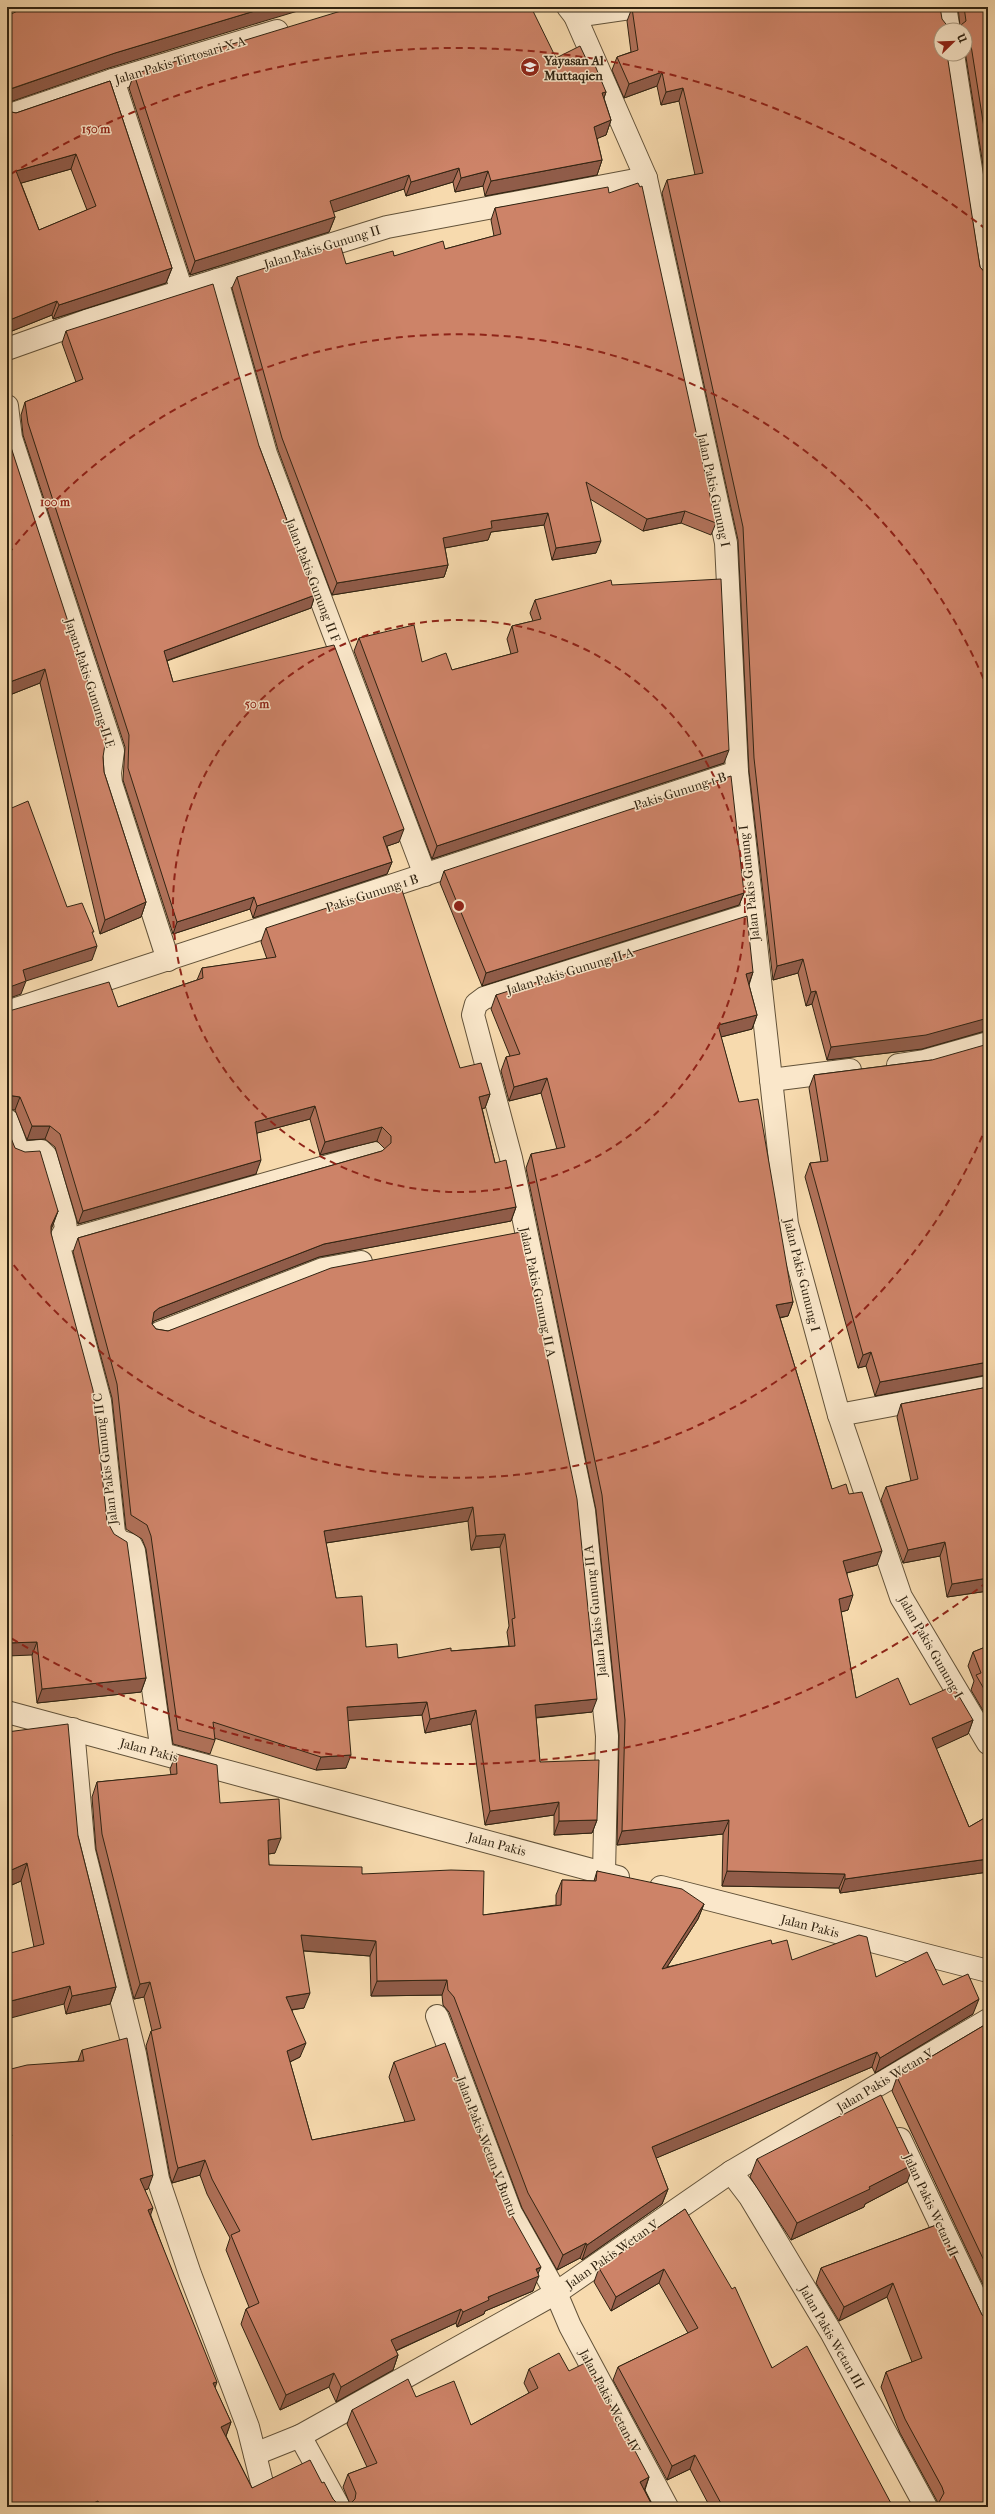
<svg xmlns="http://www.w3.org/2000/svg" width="995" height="2514" viewBox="0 0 995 2514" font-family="'IM FELL French Canon',serif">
<rect width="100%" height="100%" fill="#f7daae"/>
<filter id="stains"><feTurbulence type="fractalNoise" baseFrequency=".005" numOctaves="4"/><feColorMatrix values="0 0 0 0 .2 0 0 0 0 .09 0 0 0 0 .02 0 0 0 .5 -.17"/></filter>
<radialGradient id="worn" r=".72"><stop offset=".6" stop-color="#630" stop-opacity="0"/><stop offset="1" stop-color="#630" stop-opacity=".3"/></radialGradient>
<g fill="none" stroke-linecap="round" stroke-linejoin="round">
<!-- street casing -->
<g stroke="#625239" stroke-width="24">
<g id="street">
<path d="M 568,7 L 575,16 L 646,178 L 726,543 L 737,772 L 787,1224 L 839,1415 L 901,1597 L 988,1743"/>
<path d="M 945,7 L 949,30"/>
<path d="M 575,16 L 637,7"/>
<path d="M 953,54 L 988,278"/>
<path d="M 113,80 L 182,291"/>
<path d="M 7,116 L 113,80 L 277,31"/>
<path d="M 217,280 L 266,454 L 425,875"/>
<path d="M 7,349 L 86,321 L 387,227 L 646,178"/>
<path d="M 7,406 L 11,438 L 113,751 L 110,773 L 111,783 L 168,960"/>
<path d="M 7,1012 L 737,772"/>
<path d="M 898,1065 L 924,1061 L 988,1043"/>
<path d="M 771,1080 L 850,1070"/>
<path d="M 7,1120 L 19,1153 L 41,1151 L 46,1156 L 65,1222 L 66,1229 L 58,1243 L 100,1401 L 114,1533 L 119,1541 L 131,1545 L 134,1551 L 162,1753"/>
<path d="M 58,1243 L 374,1153"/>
<path d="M 159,1333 L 323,1269 L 361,1262"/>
<path d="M 839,1415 L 988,1387"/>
<path d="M 7,1712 L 618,1877"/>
<path d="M 73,1729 L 84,1851 L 135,2054 L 158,2179 L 190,2274 L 248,2427 L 262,2483"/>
<path d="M 604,1873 L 607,1736 L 584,1511 L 511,1158 L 473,1015 L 476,1004 L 484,998 L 752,914"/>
<path d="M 661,1887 L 988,1971"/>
<path d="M 437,2016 L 511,2213 L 556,2293 L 570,2326 L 667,2507"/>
<path d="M 900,2139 L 988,2324"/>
<path d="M 731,2172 L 750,2197 L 831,2332 L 926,2507"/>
<path d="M 255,2454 L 300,2436"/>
<path d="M 339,2507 L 300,2436 L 556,2293 L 731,2172 L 988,2020"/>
</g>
</g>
<!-- street -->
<use href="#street" stroke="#fae7ca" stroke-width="22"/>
</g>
<!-- wall -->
<g fill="#b07159" stroke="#312412" fill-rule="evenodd">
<path d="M 958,7 L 988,7 L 988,197 L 965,51 L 965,30 L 957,30 L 957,28 L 960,26 Z"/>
<path d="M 632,8 L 941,30 L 980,267 L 988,276 L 988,307 L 987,307 L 988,311 L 988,1032 L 985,1031 L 922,1049 L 827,1060 L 812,1004 L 806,1006 L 798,973 L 773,980 L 749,771 L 738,540 L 662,193 L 667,180 L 695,175 L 679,101 L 661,105 L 657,86 L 624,98 L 612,70 L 617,57 L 631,52 L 627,21 Z"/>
<path d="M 556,58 L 589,65 L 606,92 L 604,98 L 611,120 L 606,135 L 597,138 L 602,160 L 597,175 L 485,196 L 483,186 L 455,192 L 453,182 L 406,196 L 404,189 L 333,212 L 335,217 L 329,232 L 190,275 L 129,88 L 134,74 Z"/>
<path d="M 110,81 L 172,268 L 166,283 L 53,319 L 52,315 L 7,333 L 7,111 L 16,113 ZM 71,169 L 87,210 L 39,230 L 21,183 Z"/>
<path d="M 609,193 L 716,523 L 711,535 L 681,523 L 643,531 L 590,499 L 596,553 L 552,560 L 544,525 L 491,532 L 488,540 L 445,548 L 448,565 L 444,577 L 332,595 L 278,450 L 232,288 L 237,277 L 346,264 L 394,256 L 445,249 L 494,236 L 491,220 L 495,208 Z"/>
<path d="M 66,331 L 259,446 L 315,595 L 311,608 L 167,661 L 173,682 L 399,842 L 387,846 L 392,862 L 387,874 L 253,918 L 250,909 L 173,934 L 123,780 L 125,747 L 23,435 L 21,415 L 25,402 L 76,382 L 62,343 Z"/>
<path d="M 7,435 L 103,757 L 104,772 L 146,902 L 141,917 L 100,934 L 40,683 L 7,696 Z"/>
<path d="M 612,585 L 724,763 L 432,859 L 354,651 L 359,638 L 422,662 L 452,670 L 511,654 L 507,639 L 512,626 L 533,621 L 530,613 L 535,600 Z"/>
<path d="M 444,871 L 744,893 L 739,905 L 482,986 L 440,883 Z"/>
<path d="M 266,928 L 460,1068 L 490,1094 L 485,1108 L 482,1108 L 495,1163 L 516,1207 L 511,1221 L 319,1257 L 154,1321 L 152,1324 L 156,1329 L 168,1331 L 521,1232 L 592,1712 L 536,1718 L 540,1762 L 597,1820 L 592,1833 L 554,1835 L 554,1815 L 485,1825 L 471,1724 L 425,1733 L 422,1715 L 348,1720 L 346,1768 L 316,1770 L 214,1738 L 215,1740 L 210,1754 L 173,1744 L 146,1549 L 142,1539 L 126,1529 L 112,1398 L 73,1252 L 78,1238 L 382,1151 L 385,1149 L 377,1141 L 320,1155 L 310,1119 L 257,1133 L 256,1174 L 78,1224 L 55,1147 L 45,1139 L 27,1140 L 15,1110 L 9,1011 L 118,1007 L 197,980 L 202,968 L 267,959 L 261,942 ZM 468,1521 L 471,1550 L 500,1547 L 509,1626 L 507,1632 L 509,1646 L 451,1651 L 398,1658 L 366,1647 L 336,1598 L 326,1543 Z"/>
<path d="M 753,972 L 749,985 L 757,1015 L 752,1029 L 721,1037 L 793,1302 L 788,1316 L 780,1318 L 832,1489 L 849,1494 L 877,1565 L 847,1573 L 848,1610 L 841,1612 L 856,1698 L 910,1705 L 973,1720 L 968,1734 L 936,1748 L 969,1827 L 988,1816 L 988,1872 L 840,1893 L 839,1888 L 722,1886 L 723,1834 L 617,1845 L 619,1735 L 596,1510 L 526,1168 L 531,1154 L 557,1149 L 541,1093 L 509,1101 L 501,1071 L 506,1057 L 510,1056 L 491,1009 L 496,995 Z"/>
<path d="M 932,1060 L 986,1375 L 875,1396 L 866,1366 L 858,1368 L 805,1177 L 810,1163 L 821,1162 L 809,1088 L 814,1075 Z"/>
<path d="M 15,1148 L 58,1211 L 51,1229 L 51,1233 L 107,1521 L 146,1678 L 141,1692 L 37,1703 L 32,1655 Z"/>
<path d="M 988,1387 L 988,1591 L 947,1597 L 940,1556 L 903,1563 L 881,1500 L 886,1487 L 911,1481 L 897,1417 L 901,1404 Z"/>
<path d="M 988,1646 L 988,1719 L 971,1690 L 974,1681 L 968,1666 L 973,1652 Z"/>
<path d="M 7,1732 L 78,1836 L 116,1987 L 110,2004 L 66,2014 L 64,2004 L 34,1947 L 21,1881 L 7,1887 Z"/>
<path d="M 176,1754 L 220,1803 L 275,1853 L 268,1854 L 269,1865 L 362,1874 L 483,1915 L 556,1905 L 556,1895 L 562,1880 L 594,1881 L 597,1871 L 704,1904 L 698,1919 L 667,1967 L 772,1944 L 792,1960 L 876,1977 L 943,1985 L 973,2014 L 875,2073 L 872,2067 L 656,2158 L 668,2189 L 662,2204 L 582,2260 L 580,2258 L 557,2270 L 522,2208 L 449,2012 L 443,2005 L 442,1995 L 371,1996 L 370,1956 L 303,1951 L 304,2008 L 292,2010 L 300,2057 L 290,2062 L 312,2140 L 405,2122 L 389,2077 L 394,2062 L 505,2203 L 538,2274 L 533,2291 L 485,2311 L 484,2314 L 457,2327 L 456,2323 L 396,2351 L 398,2355 L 393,2370 L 336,2402 L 329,2387 L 280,2410 L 241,2324 L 246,2309 L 249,2307 L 226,2250 L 230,2238 L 207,2194 L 200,2175 L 172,2183 L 170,2176 L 146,2046 L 151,2031 L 152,2031 L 144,1997 L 134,1999 L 96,1849 L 92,1797 L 97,1782 L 171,1775 L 170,1769 Z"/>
<path d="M 988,2023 L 988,2295 L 892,2091 L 897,2077 Z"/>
<path d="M 82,2050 L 148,2189 L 145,2190 L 151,2216 L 215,2388 L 231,2422 L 226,2436 L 252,2488 L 322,2483 L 333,2499 L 338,2504 L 350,2504 L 343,2487 L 348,2474 L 367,2467 L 347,2424 L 352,2410 L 416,2397 L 471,2425 L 529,2393 L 524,2383 L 529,2369 L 569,2371 L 649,2477 L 645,2490 L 653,2507 L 7,2507 L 7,2070 L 78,2061 Z"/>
<path d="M 757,2159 L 907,2182 L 865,2204 L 864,2207 L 791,2240 L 750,2177 Z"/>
<path d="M 685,2209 L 772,2368 L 893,2507 L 710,2507 L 690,2469 L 667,2480 L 613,2380 L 618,2367 L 688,2333 L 659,2283 L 611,2311 L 594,2282 L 599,2268 Z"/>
<path d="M 939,2224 L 982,2315 L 988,2507 L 937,2507 L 938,2505 L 937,2501 L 900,2433 L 881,2387 L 886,2372 L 912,2362 L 887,2297 L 839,2321 L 816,2283 L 821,2268 Z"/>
</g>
<!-- shaded-wall -->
<g fill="#905c49" stroke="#312412">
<path d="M 268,7 L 311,7 L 109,68 L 7,103 L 7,90 L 8,90 L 115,53 Z"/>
<path d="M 662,72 L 657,86 L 624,98 L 629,84 Z"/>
<path d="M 683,88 L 679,101 L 661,105 L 666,92 Z"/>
<path d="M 606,92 L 601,106 L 602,93 Z"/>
<path d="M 611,120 L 606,135 L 589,142 L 594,127 Z"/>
<path d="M 76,154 L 71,169 L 11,186 L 16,171 Z"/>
<path d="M 602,160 L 597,175 L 485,196 L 491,181 Z"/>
<path d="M 459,168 L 453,182 L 406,196 L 411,182 Z"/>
<path d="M 488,171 L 483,186 L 455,192 L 461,178 Z"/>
<path d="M 409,175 L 404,189 L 325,215 L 330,201 Z"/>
<path d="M 335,217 L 329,232 L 190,275 L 195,261 Z"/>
<path d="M 172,268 L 166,283 L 53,319 L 59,305 Z"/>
<path d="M 985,295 L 988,295 L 988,307 L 980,309 Z"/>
<path d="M 57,301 L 52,315 L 7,333 L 7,321 Z"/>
<path d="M 685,511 L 681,523 L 643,531 L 647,519 Z"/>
<path d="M 548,513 L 544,525 L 491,532 L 488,540 L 439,549 L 443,538 L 491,521 Z"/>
<path d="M 601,541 L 596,553 L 552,560 L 556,548 Z"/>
<path d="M 448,565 L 444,577 L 332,595 L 337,583 Z"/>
<path d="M 315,595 L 311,608 L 160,663 L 164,651 Z"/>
<path d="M 45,669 L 40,683 L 7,696 L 7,683 Z"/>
<path d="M 729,750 L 724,763 L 432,859 L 437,846 Z"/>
<path d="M 404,829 L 399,842 L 379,849 L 383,837 Z"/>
<path d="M 392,862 L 387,874 L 253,918 L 257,906 Z"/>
<path d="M 744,893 L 739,905 L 482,986 L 486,973 Z"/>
<path d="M 254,897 L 250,909 L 173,934 L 177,922 Z"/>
<path d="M 146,902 L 141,917 L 100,934 L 105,920 Z"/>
<path d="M 97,946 L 92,960 L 26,981 L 21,994 L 7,999 L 7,988 L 23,970 Z"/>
<path d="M 803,959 L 798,973 L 773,980 L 777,966 Z"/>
<path d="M 753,972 L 748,986 L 746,974 Z"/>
<path d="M 816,991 L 812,1004 L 806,1006 L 811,992 Z"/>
<path d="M 757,1015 L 752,1029 L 713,1039 L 718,1025 Z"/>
<path d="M 988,1018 L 988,1023 L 985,1031 L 922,1049 L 827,1060 L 831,1047 Z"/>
<path d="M 547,1078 L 541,1093 L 509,1101 L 514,1087 Z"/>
<path d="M 490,1094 L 485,1108 L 474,1110 L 479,1097 Z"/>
<path d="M 7,1095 L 20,1097 L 15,1110 L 7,1109 Z"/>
<path d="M 315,1106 L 310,1119 L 250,1135 L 255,1122 Z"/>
<path d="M 32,1126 L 50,1126 L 45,1139 L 27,1140 Z"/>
<path d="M 382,1127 L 377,1141 L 320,1155 L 325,1142 Z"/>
<path d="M 261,1160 L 256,1174 L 78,1224 L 83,1211 Z"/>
<path d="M 516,1207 L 511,1221 L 319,1257 L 154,1321 L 149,1326 L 154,1312 L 159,1308 L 324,1244 Z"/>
<path d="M 58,1211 L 53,1225 L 46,1240 L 51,1226 Z"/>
<path d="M 793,1302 L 788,1316 L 771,1319 L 776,1305 Z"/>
<path d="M 871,1352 L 866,1366 L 858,1368 L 863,1355 Z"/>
<path d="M 988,1362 L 988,1375 L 986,1375 L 875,1396 L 880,1382 Z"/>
<path d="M 473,1507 L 468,1521 L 319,1544 L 324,1531 Z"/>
<path d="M 505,1534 L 500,1547 L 471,1550 L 476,1536 Z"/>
<path d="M 945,1542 L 940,1556 L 903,1563 L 908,1550 Z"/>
<path d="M 882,1551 L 877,1565 L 838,1575 L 843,1561 Z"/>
<path d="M 988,1578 L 988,1591 L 947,1597 L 952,1584 Z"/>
<path d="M 853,1595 L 848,1610 L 834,1614 L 839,1599 Z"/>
<path d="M 37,1642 L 32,1655 L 7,1656 L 7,1643 Z"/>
<path d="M 146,1678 L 141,1692 L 37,1703 L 42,1689 Z"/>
<path d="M 597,1699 L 592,1712 L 530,1718 L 535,1705 Z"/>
<path d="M 427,1702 L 422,1715 L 342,1721 L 347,1707 Z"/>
<path d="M 476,1710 L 471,1724 L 425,1733 L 430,1719 Z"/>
<path d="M 973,1720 L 968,1734 L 927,1753 L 932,1738 Z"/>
<path d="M 351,1755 L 346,1768 L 316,1770 L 321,1757 Z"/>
<path d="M 559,1802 L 554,1815 L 485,1825 L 490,1811 Z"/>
<path d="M 597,1820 L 592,1833 L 554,1835 L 559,1821 Z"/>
<path d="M 729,1820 L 723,1834 L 617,1845 L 622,1831 Z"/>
<path d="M 281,1838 L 275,1853 L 262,1855 L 268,1840 Z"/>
<path d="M 988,1859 L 988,1872 L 840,1893 L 845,1879 Z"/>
<path d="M 27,1863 L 21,1881 L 7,1887 L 7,1872 Z"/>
<path d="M 727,1871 L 845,1874 L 839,1888 L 722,1886 Z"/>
<path d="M 704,1904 L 698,1919 L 656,1984 L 662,1969 Z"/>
<path d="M 301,1935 L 376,1941 L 370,1956 L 295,1950 Z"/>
<path d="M 447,1980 L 442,1995 L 371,1996 L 377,1981 Z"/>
<path d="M 150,1982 L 144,1997 L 134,1999 L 140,1984 Z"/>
<path d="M 70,1986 L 64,2004 L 7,2019 L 7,2002 Z"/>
<path d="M 116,1987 L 110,2004 L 66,2014 L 72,1996 Z"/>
<path d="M 310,1993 L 304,2008 L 281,2011 L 286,1997 Z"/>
<path d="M 979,1999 L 973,2014 L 875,2073 L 880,2058 Z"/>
<path d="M 306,2043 L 300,2057 L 281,2066 L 287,2051 Z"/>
<path d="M 877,2052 L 872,2067 L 647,2162 L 652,2147 Z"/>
<path d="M 205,2160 L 200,2175 L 172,2183 L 178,2168 Z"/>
<path d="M 914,2164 L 907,2182 L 865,2204 L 864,2207 L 791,2240 L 797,2223 Z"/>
<path d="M 153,2175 L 148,2189 L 135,2193 L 140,2179 Z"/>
<path d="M 668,2189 L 662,2204 L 582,2260 L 587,2245 Z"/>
<path d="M 153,2208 L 148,2222 L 148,2210 Z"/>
<path d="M 586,2243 L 580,2258 L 557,2270 L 563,2255 Z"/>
<path d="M 541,2267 L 537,2276 L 539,2276 L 533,2291 L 485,2311 L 484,2314 L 457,2327 L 463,2312 Z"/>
<path d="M 664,2269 L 659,2283 L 611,2311 L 616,2297 Z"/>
<path d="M 893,2283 L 887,2297 L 839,2321 L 844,2307 Z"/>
<path d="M 461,2309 L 456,2323 L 386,2355 L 391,2340 Z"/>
<path d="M 398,2355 L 393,2370 L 336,2402 L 341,2387 Z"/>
<path d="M 334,2373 L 329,2387 L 280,2410 L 286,2395 Z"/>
<path d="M 217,2382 L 212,2396 L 213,2383 Z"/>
<path d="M 231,2422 L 226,2436 L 216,2441 L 221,2427 Z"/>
<path d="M 695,2455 L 690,2469 L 667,2480 L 672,2466 Z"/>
<path d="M 649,2477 L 644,2491 L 640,2482 Z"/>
<path d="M 98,2501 L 96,2507 L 85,2507 Z"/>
</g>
<!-- building -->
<g fill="#cd8368" stroke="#312412" fill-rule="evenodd">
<path d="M 26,7 L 268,7 L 115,53 L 7,90 L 7,16 Z"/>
<path d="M 354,7 L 531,7 L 556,58 L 580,46 L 589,65 L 594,63 L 606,92 L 602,93 L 611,120 L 594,127 L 602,160 L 491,181 L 488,171 L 461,178 L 459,168 L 411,182 L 409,175 L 330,201 L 335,217 L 195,261 L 134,74 Z"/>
<path d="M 635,7 L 940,7 L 942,19 L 949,28 L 954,29 L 953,30 L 941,30 L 941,54 L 947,54 L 980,267 L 988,276 L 988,295 L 985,295 L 988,311 L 988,1018 L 926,1035 L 831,1047 L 816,991 L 811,992 L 803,959 L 777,966 L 754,758 L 743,527 L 667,180 L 703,173 L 683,88 L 666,92 L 662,72 L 629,84 L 617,57 L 638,50 L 632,8 Z"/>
<path d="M 964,7 L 988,7 L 988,153 L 970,39 L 967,33 L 965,32 L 965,30 L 961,30 L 957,28 L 966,21 Z"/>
<path d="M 110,81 L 172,268 L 59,305 L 57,301 L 7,321 L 7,111 L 16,113 ZM 76,154 L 96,206 L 39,230 L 16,171 Z"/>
<path d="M 638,183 L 640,187 L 642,186 L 716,523 L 685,511 L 647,519 L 586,482 L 601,541 L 556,548 L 548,513 L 491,521 L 492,528 L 443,538 L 448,565 L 337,583 L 282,438 L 237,277 L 340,244 L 346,264 L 393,251 L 394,256 L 443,241 L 445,249 L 501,234 L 495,208 L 608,187 L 609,193 Z"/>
<path d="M 213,284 L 259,446 L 315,595 L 164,651 L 173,682 L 334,645 L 404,829 L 383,837 L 392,862 L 257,906 L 254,897 L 177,922 L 128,768 L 129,735 L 28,423 L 25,402 L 83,379 L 66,331 Z"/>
<path d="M 7,435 L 106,738 L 103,757 L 104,772 L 146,902 L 105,920 L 45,669 L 7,683 Z"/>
<path d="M 721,579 L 729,750 L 437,846 L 359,638 L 414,625 L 422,662 L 446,653 L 452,670 L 518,652 L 512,626 L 541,619 L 535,600 L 611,580 L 612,585 Z"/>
<path d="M 731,776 L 744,893 L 486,973 L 444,871 Z"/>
<path d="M 28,801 L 67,907 L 82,903 L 94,932 L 92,932 L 97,946 L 23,970 L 26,981 L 7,988 L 7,810 Z"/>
<path d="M 400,884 L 460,1068 L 481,1063 L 490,1094 L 479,1097 L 495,1163 L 506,1160 L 516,1207 L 324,1244 L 159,1308 L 154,1312 L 152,1324 L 156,1329 L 168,1331 L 331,1268 L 521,1232 L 577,1499 L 597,1699 L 535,1705 L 540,1762 L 599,1760 L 597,1820 L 559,1821 L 559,1802 L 490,1811 L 476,1710 L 430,1719 L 427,1702 L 347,1707 L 351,1755 L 321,1757 L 213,1722 L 215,1740 L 178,1730 L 151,1536 L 147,1525 L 131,1515 L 117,1384 L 78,1238 L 382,1151 L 391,1143 L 391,1136 L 382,1127 L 325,1142 L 315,1106 L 255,1122 L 261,1160 L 83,1211 L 60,1134 L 50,1126 L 32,1126 L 20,1097 L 7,1095 L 7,1009 L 9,1011 L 109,982 L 118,1007 L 203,978 L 202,968 L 276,957 L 266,928 ZM 473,1507 L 476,1536 L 505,1534 L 515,1618 L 512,1619 L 515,1646 L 451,1651 L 451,1648 L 398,1658 L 397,1644 L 366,1647 L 362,1596 L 336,1598 L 324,1531 Z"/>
<path d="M 747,916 L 753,972 L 746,974 L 757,1015 L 718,1025 L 739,1102 L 758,1099 L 793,1302 L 776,1305 L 832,1489 L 846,1484 L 849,1494 L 862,1492 L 882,1551 L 843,1561 L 853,1595 L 839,1599 L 856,1698 L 898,1678 L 910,1705 L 953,1686 L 973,1720 L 932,1738 L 969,1827 L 988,1816 L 988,1859 L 845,1879 L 845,1874 L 727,1871 L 729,1820 L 622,1831 L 625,1720 L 602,1495 L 531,1154 L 565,1147 L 547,1078 L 514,1087 L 506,1057 L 520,1054 L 496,995 Z"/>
<path d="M 988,1044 L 988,1362 L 880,1382 L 871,1352 L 863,1355 L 810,1163 L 828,1161 L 814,1075 L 932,1060 Z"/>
<path d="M 7,1128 L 15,1148 L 25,1152 L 40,1151 L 58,1211 L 51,1226 L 51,1233 L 93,1390 L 107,1521 L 114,1534 L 127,1542 L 146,1678 L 42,1689 L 37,1642 L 7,1643 Z"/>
<path d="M 988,1387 L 988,1578 L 952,1584 L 945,1542 L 908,1550 L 886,1487 L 918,1479 L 901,1404 Z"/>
<path d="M 988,1646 L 988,1696 L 976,1675 L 981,1673 L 973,1652 Z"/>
<path d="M 68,1724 L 78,1836 L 116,1987 L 72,1996 L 70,1986 L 7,2002 L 7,1954 L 44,1944 L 27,1863 L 7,1872 L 7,1783 L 11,1782 L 7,1761 L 7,1732 Z"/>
<path d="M 176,1754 L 217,1765 L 220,1803 L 279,1799 L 281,1838 L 268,1840 L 269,1865 L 362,1867 L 362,1874 L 451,1870 L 484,1871 L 483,1915 L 561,1905 L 562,1880 L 596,1881 L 597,1871 L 682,1889 L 704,1904 L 662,1969 L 771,1940 L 772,1944 L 787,1940 L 792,1960 L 859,1935 L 867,1937 L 876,1977 L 927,1952 L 943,1985 L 968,1974 L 979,1999 L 880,2058 L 877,2052 L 652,2147 L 668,2189 L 587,2245 L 586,2243 L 563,2255 L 528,2193 L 454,1997 L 448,1990 L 447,1980 L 377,1981 L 376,1941 L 301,1935 L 310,1993 L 286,1997 L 306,2043 L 287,2051 L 312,2140 L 415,2120 L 394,2062 L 445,2043 L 505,2203 L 541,2267 L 536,2269 L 539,2276 L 488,2297 L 489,2300 L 463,2312 L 461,2309 L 391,2340 L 398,2355 L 341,2387 L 334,2373 L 286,2395 L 246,2309 L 259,2303 L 231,2235 L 240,2231 L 212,2179 L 205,2160 L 178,2168 L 176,2161 L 151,2031 L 161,2028 L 150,1982 L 140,1984 L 102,1834 L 97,1782 L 177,1774 Z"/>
<path d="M 988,2023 L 988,2269 L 897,2077 Z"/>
<path d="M 127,2038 L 153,2175 L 140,2179 L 153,2208 L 148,2210 L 217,2382 L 213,2383 L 231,2422 L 221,2427 L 252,2488 L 310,2460 L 322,2483 L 324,2482 L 333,2499 L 338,2504 L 350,2504 L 355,2499 L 356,2493 L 348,2474 L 377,2463 L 352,2410 L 408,2379 L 416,2397 L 454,2381 L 471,2425 L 538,2388 L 529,2369 L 559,2353 L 569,2371 L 587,2362 L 649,2477 L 640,2482 L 653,2507 L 101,2507 L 98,2501 L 85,2507 L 7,2507 L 7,2138 L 12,2136 L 7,2118 L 7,2070 L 27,2065 L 84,2061 L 82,2050 Z"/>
<path d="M 881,2095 L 914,2164 L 869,2187 L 870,2189 L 797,2223 L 757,2159 Z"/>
<path d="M 685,2209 L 732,2289 L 735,2287 L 772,2368 L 807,2346 L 893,2507 L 723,2507 L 695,2455 L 672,2466 L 618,2367 L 698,2328 L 664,2269 L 616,2297 L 599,2268 Z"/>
<path d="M 939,2224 L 982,2315 L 988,2319 L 988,2507 L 941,2507 L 939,2502 L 944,2493 L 942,2487 L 905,2419 L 886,2372 L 922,2358 L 893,2283 L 844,2307 L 821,2268 Z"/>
</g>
<!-- distance rings -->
<g fill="none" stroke="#8f2418" stroke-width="2" stroke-dasharray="7 5">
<circle cx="459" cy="906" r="286"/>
<path d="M987 1125A572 572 0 0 1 8 1258M8 554A572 572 0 0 1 987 687"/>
<path d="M987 1582A858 858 0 0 1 11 1638M11 174A858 858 0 0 1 987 230"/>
</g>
<!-- icons -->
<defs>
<g id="school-disc" transform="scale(1)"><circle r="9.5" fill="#8f2418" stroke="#fae7ca"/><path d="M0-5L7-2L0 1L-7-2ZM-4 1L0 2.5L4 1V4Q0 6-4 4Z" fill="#fff"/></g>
</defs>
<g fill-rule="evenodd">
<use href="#school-disc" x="530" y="67"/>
</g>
<g text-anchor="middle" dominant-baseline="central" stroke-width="3" stroke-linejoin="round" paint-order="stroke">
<!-- street labels -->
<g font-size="13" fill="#312412" stroke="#fae7ca">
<text transform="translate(180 60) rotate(-17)">Jalan Pakis Tirtosari X A</text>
<text transform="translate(322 247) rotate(-17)">Jalan Pakis Gunung II</text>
<text transform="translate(714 490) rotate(78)">Jalan Pakis Gunung I</text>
<text transform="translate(313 580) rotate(69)">Jalan Pakis Gunung II F</text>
<text transform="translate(90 683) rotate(72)">Japan Pakis Gunung II E</text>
<text transform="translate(680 791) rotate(-18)">Pakis Gunung 1 B</text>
<text transform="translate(749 883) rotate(-96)">Jalan Pakis Gunung I</text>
<text transform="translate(372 893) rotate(-18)">Pakis Gunung 1 B</text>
<text transform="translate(570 971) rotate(-17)">Jalan Pakis Gunung II A</text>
<text transform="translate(802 1275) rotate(76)">Jalan Pakis Gunung I</text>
<text transform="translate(538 1292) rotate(78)">Jalan Pakis Gunung II A</text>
<text transform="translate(105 1459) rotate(-97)">Jalan Pakis Gunung II C</text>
<text transform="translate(595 1611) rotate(-96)">Jalan Pakis Gunung II A</text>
<text transform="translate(931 1647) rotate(60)">Jalan Pakis Gunung I</text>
<text transform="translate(149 1750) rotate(15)">Jalan Pakis</text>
<text transform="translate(497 1844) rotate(15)">Jalan Pakis</text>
<text transform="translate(810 1926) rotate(14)">Jalan Pakis</text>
<text transform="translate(885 2080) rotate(-31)">Jalan Pakis Wetan V</text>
<text transform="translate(487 2146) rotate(69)">Jalan Pakis Wetan V Buntu</text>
<text transform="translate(931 2205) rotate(65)">Jalan Pakis Wetan II</text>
<text transform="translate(612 2254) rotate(-35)">Jalan Pakis Wetan V</text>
<text transform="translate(832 2337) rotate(60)">Jalan Pakis Wetan III</text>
<text transform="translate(610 2401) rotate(62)">Jalan Pakis Wetan IV</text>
</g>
<!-- poi labels -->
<g font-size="13" font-weight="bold" fill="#312412" stroke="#fae7ca" text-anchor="start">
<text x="544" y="60">Yayasan Al<tspan x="544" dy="15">Muttaqien</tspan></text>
</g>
</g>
<circle cx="459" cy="906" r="6" fill="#8f2418" stroke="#fae7ca" stroke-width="2"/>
<g font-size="12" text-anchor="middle" font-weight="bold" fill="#8f2418" stroke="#fae7ca" stroke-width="3" stroke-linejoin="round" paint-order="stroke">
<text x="96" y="133">150 m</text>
<text x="55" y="506">100 m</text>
<text x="257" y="708">50 m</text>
</g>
<!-- margin -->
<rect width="995" height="2514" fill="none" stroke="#f7daae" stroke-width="24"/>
<rect x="8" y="8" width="979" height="2498" fill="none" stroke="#312412" stroke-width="2"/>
<rect x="12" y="12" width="971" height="2490" fill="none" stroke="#312412"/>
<!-- north arrow -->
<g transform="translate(953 42) rotate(67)"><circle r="19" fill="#fae7ca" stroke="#aa9980"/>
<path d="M0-3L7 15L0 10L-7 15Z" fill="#8f2418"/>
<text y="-6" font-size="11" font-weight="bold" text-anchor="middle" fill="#312412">U</text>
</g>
<rect width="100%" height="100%" filter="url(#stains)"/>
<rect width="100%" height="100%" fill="url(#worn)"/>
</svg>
